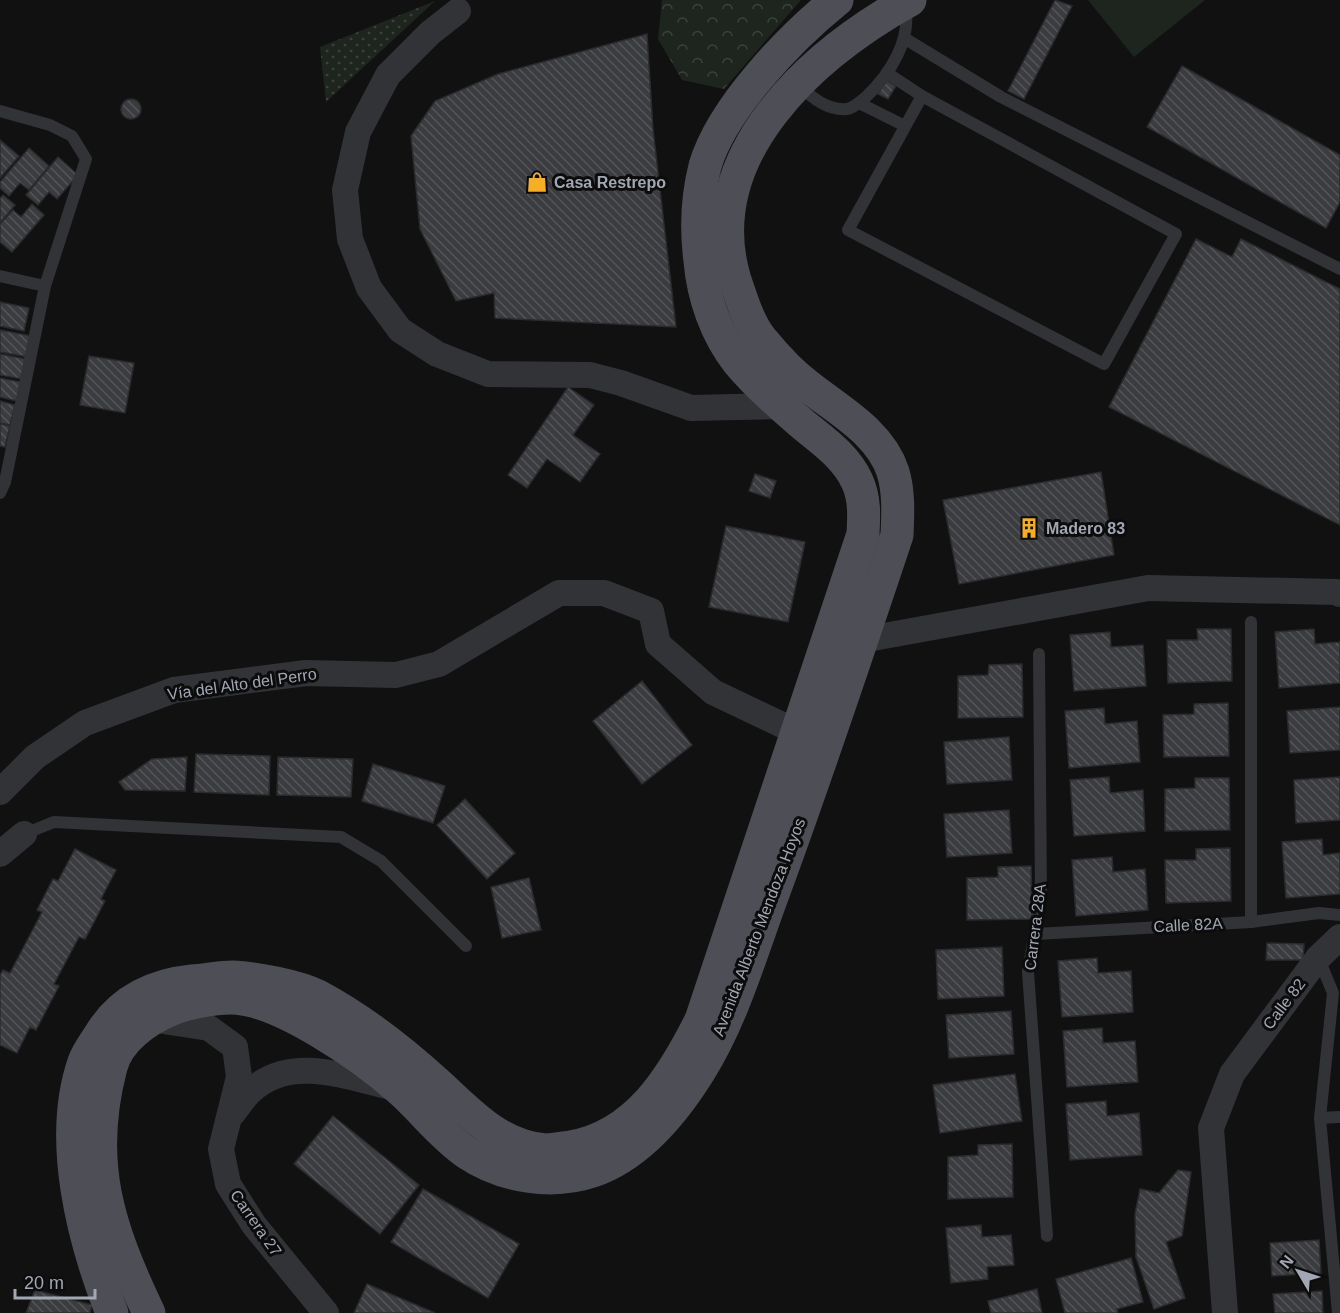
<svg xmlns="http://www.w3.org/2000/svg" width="1340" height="1313" viewBox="0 0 1340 1313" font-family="Arial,sans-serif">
<defs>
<pattern id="grass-dots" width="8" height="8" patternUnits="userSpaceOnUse" patternTransform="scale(1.5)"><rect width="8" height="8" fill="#1d251e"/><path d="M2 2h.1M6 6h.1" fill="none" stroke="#3b423c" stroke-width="1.8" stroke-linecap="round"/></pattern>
<pattern id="forest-crowns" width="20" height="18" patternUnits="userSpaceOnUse" patternTransform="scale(1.5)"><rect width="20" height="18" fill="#1d251e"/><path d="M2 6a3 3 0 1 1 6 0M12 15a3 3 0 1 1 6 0" fill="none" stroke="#3b423c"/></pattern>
<pattern id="building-back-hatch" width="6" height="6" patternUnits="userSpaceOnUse" patternTransform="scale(1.5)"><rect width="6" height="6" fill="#3a3c3f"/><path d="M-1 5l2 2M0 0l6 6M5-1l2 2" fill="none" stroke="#535558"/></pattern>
</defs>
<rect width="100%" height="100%" fill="#111112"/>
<!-- grass -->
<path fill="url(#grass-dots)" d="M 435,1 L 326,102 L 320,47 Z"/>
<!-- forest -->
<path fill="url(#forest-crowns)" d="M 662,0 L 801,0 L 724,89 L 682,80 L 658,39 Z"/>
<!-- pitch -->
<path fill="#1d251e" d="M 1088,0 L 1205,0 L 1134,57 Z"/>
<!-- building -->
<g fill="url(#building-back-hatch)" stroke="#2b2b2e" stroke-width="1.5">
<path d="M 1055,0 L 1072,6 L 1024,99 L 1008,91 Z"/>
<path d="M 647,34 L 653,129 L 676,327 L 495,318 L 494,293 L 456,301 L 420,229 L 411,136 L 435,101 L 498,74 Z"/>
<path d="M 1182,66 L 1340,155 L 1340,202 L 1326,228 L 1147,127 Z"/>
<path d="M 886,80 L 896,86 L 888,99 L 878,94 Z"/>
<circle cx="131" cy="109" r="10"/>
<path d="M 0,140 L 19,156 L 0,178 Z"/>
<path d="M 29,148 L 49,166 L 29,190 L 20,183 L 9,196 L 0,188 L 0,182 Z"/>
<path d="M 58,157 L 78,175 L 57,199 L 49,192 L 38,205 L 26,195 Z"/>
<path d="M 3,195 L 15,205 L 0,223 L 0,198 Z"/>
<path d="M 32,204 L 44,215 L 12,252 L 0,242 L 0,224 L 13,210 L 21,217 Z"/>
<path d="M 1196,239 L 1232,257 L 1241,239 L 1340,289 L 1340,525 L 1109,407 Z"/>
<path d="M 0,302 L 29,308 L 24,331 L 0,326 Z"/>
<path d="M 0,330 L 32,336 L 28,357 L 0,352 Z"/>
<path d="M 0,354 L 26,359 L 22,379 L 0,375 Z"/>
<path d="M 89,356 L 134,363 L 125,413 L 80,405 Z"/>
<path d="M 0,378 L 21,382 L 17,401 L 0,397 Z"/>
<path d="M 568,387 L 594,405 L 573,435 L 600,454 L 580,482 L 547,459 L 527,488 L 508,475 Z"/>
<path d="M 0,401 L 15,405 L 10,425 L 0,423 Z"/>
<path d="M 0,424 L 10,426 L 5,447 L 0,446 Z"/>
<path d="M 1101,472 L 1114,555 L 959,584 L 943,500 Z"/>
<path d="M 755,474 L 776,481 L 770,498 L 749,491 Z"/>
<path d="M 726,526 L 805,542 L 788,622 L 709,607 Z"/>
<path d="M 1197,629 L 1231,629 L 1232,681 L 1168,683 L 1167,640 L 1198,640 Z"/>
<path d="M 1314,629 L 1315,644 L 1340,642 L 1340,683 L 1279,688 L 1275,632 Z"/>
<path d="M 1110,632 L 1111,647 L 1143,645 L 1146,686 L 1074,691 L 1070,635 Z"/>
<path d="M 1022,664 L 1023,717 L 958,718 L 958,676 L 988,675 L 989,665 Z"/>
<path d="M 642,681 L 692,745 L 642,784 L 593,721 Z"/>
<path d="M 1228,703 L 1229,756 L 1164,757 L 1163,715 L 1194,714 L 1194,704 Z"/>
<path d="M 1340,707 L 1340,750 L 1290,753 L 1287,711 Z"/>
<path d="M 1104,708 L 1105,724 L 1137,721 L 1140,762 L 1069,768 L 1065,711 Z"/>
<path d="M 1009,737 L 1012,780 L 947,784 L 944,742 Z"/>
<path d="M 196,754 L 270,756 L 269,795 L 194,792 Z"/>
<path d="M 187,757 L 185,791 L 125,790 L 119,782 L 152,759 Z"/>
<path d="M 278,757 L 353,759 L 351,797 L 277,795 Z"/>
<path d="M 373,764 L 445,786 L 433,823 L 362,801 Z"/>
<path d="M 1109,777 L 1110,793 L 1143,790 L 1145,831 L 1074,836 L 1070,780 Z"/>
<path d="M 1340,777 L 1340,820 L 1296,823 L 1294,780 Z"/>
<path d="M 1195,778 L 1229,778 L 1230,830 L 1165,831 L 1165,789 L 1195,788 Z"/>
<path d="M 465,799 L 515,853 L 487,879 L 437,825 Z"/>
<path d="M 1009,810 L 1012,853 L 947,857 L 944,814 Z"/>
<path d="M 1322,839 L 1323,855 L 1340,853 L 1340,894 L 1286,898 L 1282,842 Z"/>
<path d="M 1230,848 L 1231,901 L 1166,903 L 1165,860 L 1196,860 L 1196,849 Z"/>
<path d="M 75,849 L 116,870 L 101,899 L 105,901 L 85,939 L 79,937 L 54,984 L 59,986 L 36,1030 L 30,1027 L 17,1053 L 0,1045 L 0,975 L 3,970 L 10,973 L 42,912 L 37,910 L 53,879 L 58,881 Z"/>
<path d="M 1112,857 L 1113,872 L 1145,869 L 1148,910 L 1076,916 L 1072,860 Z"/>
<path d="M 1031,866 L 1032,919 L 967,920 L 967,878 L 998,877 L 998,867 Z"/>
<path d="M 529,878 L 541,930 L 502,938 L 491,887 Z"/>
<path d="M 1267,943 L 1304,944 L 1303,960 L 1266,960 Z"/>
<path d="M 1002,947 L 1004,996 L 938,999 L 936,950 Z"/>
<path d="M 1097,958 L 1098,973 L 1131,971 L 1133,1012 L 1062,1017 L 1058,961 Z"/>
<path d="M 1011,1011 L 1014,1054 L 949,1058 L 946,1015 Z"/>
<path d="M 1102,1028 L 1103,1043 L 1135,1041 L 1138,1082 L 1067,1087 L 1063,1031 Z"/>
<path d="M 1015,1074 L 1022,1121 L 940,1133 L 933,1085 Z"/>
<path d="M 1106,1101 L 1107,1116 L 1139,1113 L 1142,1155 L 1070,1160 L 1066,1104 Z"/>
<path d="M 333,1116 L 419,1185 L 380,1234 L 294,1164 Z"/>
<path d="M 1012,1144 L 1013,1197 L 948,1199 L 948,1157 L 978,1155 L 978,1145 Z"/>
<path d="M 1178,1170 L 1191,1172 L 1182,1236 L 1166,1242 L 1185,1298 L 1154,1309 L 1136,1257 L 1135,1214 L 1140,1189 L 1159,1193 Z"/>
<path d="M 423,1189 L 519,1244 L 488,1298 L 391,1242 Z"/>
<path d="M 981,1225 L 982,1237 L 1011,1235 L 1014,1265 L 987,1267 L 988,1279 L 951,1283 L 946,1228 Z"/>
<path d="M 1319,1240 L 1321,1273 L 1272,1276 L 1270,1243 Z"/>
<path d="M 1131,1258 L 1143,1302 L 1117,1309 L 1118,1313 L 1065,1313 L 1056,1279 Z"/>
<path d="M 367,1284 L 435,1313 L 354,1313 Z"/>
<path d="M 1037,1289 L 1042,1313 L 991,1313 L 988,1301 Z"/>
<path d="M 35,1290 L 92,1305 L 90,1313 L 26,1313 Z"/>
<path d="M 1322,1291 L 1323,1313 L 1275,1313 L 1273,1294 Z"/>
</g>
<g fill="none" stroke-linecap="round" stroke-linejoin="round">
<!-- lane -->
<g stroke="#323337" stroke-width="12">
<path d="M 904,38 L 1001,97 L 1340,269"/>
<path d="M 887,73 L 922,96"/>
<path d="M 798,85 C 812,97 827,111 847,109 C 854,108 861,101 866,97 C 890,74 912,40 905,6"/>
<path d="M 922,96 L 1176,234 L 1104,364 L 848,230 Z"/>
<path d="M 859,103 L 905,126"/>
<path d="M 0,111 L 50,125 L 72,136 L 86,159 L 45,286 L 5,482 L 0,493"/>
<path d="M 0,276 L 45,286"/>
<path d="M 1251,622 L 1251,922"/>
<path d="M 1039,654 L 1041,896 L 1028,972 L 1047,1236"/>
<path d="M 24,834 L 54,822 L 341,837 L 381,861 L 466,946"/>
<path d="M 1036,934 L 1251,922 L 1319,913 L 1340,915"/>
<path d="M 1319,959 L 1333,993 L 1320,1118 L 1338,1313"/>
<path d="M 1320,1118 L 1340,1117"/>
</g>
<!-- street -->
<g stroke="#323337" stroke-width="26">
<path d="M 458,11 L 430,33 L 388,75 L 358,132 L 345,190 L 350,239 L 369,288 L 400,330 L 437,354 L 488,374 L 590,375 L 621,383 L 691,408 L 781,406"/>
<path d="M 862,640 L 1148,588 L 1336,592 L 1340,594"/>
<path d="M 0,792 L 35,757 L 85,723 L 174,690 L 306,673 L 396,675 L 439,664 L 559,593 L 604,593 L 651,611 L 658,644 L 713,692 L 797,732"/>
<path d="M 0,854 L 24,834"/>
<path d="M 150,1019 L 209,1028 L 235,1047 L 239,1077 L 221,1149 L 228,1184 L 254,1225 L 326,1313"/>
<path d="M 233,1113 C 239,1106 244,1097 251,1091 C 291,1053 349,1078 395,1088"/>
<path d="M 1225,1313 L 1211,1128 L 1232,1074 L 1318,958 L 1340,937"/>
</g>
<!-- primary -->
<g stroke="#4e4f56" stroke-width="33">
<path d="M 112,1313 C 83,1240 57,1139 84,1062 C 87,1053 94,1044 99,1036 C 120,1001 153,985 192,981 C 206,980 220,977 233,977 C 256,978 298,986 318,996 C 361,1019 403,1052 438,1084 C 471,1114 499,1146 545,1150 C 553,1150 562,1148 570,1147 C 637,1136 673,1076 701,1020 L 863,534 C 864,516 865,498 857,481 C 845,455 821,440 800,422 C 779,404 756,384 738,362 C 716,334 703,297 700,261 C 696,230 697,197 705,166 C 722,108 791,37 837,0"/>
<path d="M 149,1313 C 108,1227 86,1162 111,1067 C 118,1040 146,1020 170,1010 C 186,1003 213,998 231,998 C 279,998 364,1058 399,1089 C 422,1109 442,1136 467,1153 C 503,1177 552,1185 593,1171 C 639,1155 674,1112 699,1072 C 733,1018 751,953 773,894 C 817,775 857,655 897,535 C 898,513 899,492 893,472 C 880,432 838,410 808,386 C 792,374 776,357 763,341 C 749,325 742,300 735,280 C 697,155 813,54 910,0"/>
</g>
</g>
<!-- icons -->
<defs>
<g id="shop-bare" transform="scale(1.62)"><path d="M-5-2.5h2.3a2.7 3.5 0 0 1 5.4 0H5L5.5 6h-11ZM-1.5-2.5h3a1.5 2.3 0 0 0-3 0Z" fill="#f6af25" stroke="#0c0c0d" stroke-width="2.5" paint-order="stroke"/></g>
<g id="building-bare" transform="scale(1.62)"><path d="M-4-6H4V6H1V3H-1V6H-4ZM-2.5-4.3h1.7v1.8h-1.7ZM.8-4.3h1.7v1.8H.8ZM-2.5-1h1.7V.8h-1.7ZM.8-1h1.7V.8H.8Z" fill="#f6af25" stroke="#0c0c0d" stroke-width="2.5" paint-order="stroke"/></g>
</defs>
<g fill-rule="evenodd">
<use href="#shop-bare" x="537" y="182"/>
<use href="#building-bare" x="1029" y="528"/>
</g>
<g text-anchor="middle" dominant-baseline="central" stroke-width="6" stroke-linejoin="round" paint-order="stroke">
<!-- poi labels -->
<g font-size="16" font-weight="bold" fill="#a1a7b3" stroke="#0c0c0d" text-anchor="start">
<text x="554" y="182">Casa Restrepo</text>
<text x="1046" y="528">Madero 83</text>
</g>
<!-- street labels -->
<g font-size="16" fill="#a1a7b3" stroke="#0c0c0d">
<text transform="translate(242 684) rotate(-8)">Vía del Alto del Perro</text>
<text transform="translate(1188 925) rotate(-3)">Calle 82A</text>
<text transform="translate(759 927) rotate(-69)">Avenida Alberto Mendoza Hoyos</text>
<text transform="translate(1035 927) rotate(-83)">Carrera 28A</text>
<text transform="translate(1284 1004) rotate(-53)">Calle 82</text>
<text transform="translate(256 1223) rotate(55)">Carrera 27</text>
</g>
</g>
<!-- north arrow -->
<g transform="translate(1298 1271) rotate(309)" stroke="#0c0c0d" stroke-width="4.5" paint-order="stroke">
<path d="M0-4.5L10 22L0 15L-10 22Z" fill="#a1a7b3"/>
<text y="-9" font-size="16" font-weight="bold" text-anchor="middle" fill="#a1a7b3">N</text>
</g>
<!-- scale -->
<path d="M15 1289v9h80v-9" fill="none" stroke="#a1a7b3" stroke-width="3"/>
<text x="24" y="1289" font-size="18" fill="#a1a7b3" stroke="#0c0c0d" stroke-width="4.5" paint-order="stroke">20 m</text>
</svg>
